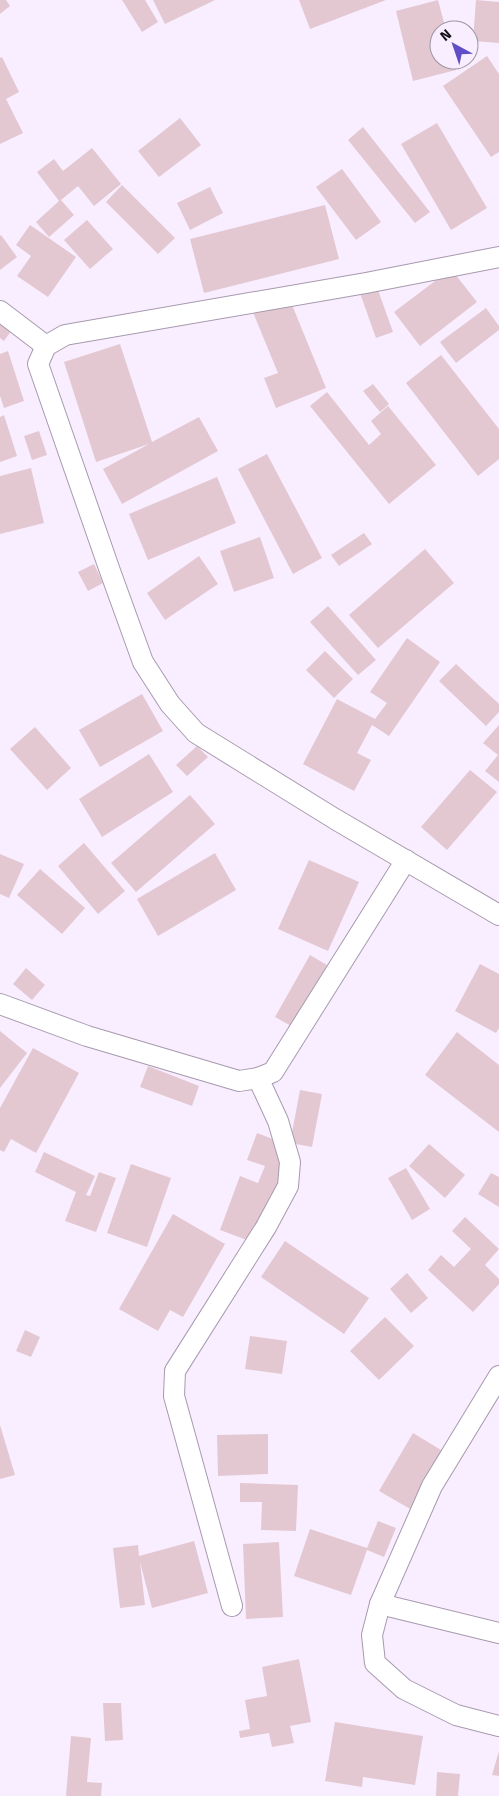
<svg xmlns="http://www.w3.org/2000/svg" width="499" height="1796" viewBox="0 0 499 1796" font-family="'Fira Sans',sans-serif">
<rect width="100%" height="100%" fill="#f9eeff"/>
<!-- building -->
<g fill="#e3c8d2">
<path d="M 0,0 L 6,0 L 10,6 L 0,14 Z"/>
<path d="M 122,0 L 145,0 L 158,22 L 142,32 Z"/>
<path d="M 153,0 L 215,0 L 165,24 Z"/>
<path d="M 299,0 L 386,0 L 310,29 Z"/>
<path d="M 438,0 L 446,30 L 439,30 L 439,60 L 453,60 L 456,70 L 413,81 L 396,11 Z"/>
<path d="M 476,0 L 499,2 L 499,43 L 473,41 Z"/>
<path d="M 487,56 L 499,74 L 499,152 L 491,157 L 443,86 Z"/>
<path d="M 2,57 L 19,92 L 6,99 L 23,133 L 0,144 L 0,58 Z"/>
<path d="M 180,118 L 201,145 L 159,177 L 138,151 Z"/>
<path d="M 437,123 L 487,208 L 451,230 L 401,144 Z"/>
<path d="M 363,127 L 430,212 L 415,223 L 348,140 Z"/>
<path d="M 92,148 L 121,184 L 94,206 L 78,186 L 61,200 L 74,215 L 49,237 L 36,222 L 59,201 L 37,172 L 54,159 L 63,171 Z"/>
<path d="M 342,169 L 381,222 L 356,240 L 316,187 Z"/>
<path d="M 122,185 L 175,238 L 158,254 L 106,202 Z"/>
<path d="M 210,187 L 223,213 L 190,230 L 177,203 Z"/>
<path d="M 325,205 L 339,259 L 204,293 L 190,239 Z"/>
<path d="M 87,220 L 113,249 L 90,269 L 64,240 Z"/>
<path d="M 30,225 L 76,257 L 48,297 L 17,276 L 31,256 L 16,245 Z"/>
<path d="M 1,235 L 17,257 L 0,270 L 0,236 Z"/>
<path d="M 451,269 L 477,302 L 420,346 L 394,312 Z"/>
<path d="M 373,276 L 393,332 L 376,338 L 356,282 Z"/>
<path d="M 288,295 L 326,388 L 276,408 L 264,378 L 278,373 L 252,310 Z"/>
<path d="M 486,308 L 499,326 L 499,330 L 456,363 L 440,342 Z"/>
<path d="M 0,312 L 16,324 L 4,341 L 0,338 Z"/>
<path d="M 120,344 L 152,442 L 199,417 L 218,451 L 122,504 L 103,469 L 149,444 L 96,462 L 64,362 Z"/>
<path d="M 8,351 L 24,401 L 4,408 L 0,396 L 0,354 Z"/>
<path d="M 441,355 L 499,429 L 499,459 L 478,476 L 406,383 Z"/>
<path d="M 373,384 L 389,404 L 380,412 L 363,391 Z"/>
<path d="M 327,392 L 369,445 L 381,434 L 371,421 L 388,406 L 436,465 L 389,504 L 310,406 Z"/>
<path d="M 4,415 L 17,456 L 0,462 L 0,417 Z"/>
<path d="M 39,431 L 47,455 L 32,460 L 24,436 Z"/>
<path d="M 267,454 L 322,558 L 293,574 L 238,469 Z"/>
<path d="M 31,468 L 44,523 L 0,534 L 0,476 Z"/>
<path d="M 217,477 L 236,523 L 148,560 L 129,514 Z"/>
<path d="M 364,533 L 372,544 L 339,566 L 331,555 Z"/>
<path d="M 260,537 L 274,578 L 234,592 L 220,551 Z"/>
<path d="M 425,549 L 454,583 L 378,648 L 349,615 Z"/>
<path d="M 199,556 L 218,584 L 165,620 L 147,593 Z"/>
<path d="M 94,564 L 103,583 L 88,591 L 78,572 Z"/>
<path d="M 328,606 L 376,660 L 358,675 L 310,622 Z"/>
<path d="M 407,638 L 440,662 L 389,736 L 372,725 L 357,753 L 371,760 L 354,791 L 303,764 L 337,699 L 375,719 L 387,703 L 370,692 Z"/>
<path d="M 325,651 L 353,679 L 334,698 L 306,670 Z"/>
<path d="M 456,664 L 499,704 L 499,712 L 486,726 L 439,681 Z"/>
<path d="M 142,694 L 163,731 L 100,767 L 79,730 Z"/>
<path d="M 499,725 L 499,782 L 485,771 L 498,755 L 483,743 Z"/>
<path d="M 35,727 L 71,768 L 47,790 L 10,749 Z"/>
<path d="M 197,746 L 208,757 L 187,776 L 176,765 Z"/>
<path d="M 149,754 L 173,792 L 102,837 L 79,799 Z"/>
<path d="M 470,770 L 497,792 L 447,850 L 421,827 Z"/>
<path d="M 190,795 L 215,824 L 136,892 L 111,863 Z"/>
<path d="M 84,843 L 125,891 L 98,914 L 58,866 Z"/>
<path d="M 215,853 L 236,890 L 158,936 L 137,899 Z"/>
<path d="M 0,854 L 24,864 L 9,898 L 0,894 Z"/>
<path d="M 309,860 L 359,882 L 328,951 L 278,929 Z"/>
<path d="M 40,869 L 85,908 L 62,934 L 17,895 Z"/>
<path d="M 310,955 L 327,965 L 293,1027 L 275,1017 Z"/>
<path d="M 480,964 L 499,974 L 499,1028 L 496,1033 L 455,1011 Z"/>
<path d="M 26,968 L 45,985 L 32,1000 L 13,984 Z"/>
<path d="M 0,1031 L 27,1053 L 0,1088 Z"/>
<path d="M 457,1032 L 499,1065 L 499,1132 L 425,1075 Z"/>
<path d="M 33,1048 L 79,1073 L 36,1153 L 11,1139 L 4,1152 L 0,1150 L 0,1108 Z"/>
<path d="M 148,1066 L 199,1086 L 192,1106 L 140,1087 Z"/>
<path d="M 300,1090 L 322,1094 L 312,1147 L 290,1143 Z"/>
<path d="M 257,1133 L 291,1146 L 255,1243 L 220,1230 L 240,1176 L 258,1183 L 265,1166 L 247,1160 Z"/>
<path d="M 429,1144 L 465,1175 L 445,1198 L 409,1166 Z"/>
<path d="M 44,1152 L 95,1176 L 86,1195 L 90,1196 L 99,1172 L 116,1178 L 96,1232 L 65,1221 L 76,1192 L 35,1172 Z"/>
<path d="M 131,1164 L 171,1178 L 147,1247 L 107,1233 Z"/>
<path d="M 406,1168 L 430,1209 L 412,1220 L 388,1178 Z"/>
<path d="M 491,1173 L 499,1177 L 499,1207 L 478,1194 Z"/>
<path d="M 173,1214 L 225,1244 L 183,1317 L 170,1310 L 158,1331 L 119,1309 Z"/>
<path d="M 465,1217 L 499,1249 L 485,1265 L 499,1279 L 499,1284 L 473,1312 L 428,1270 L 441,1255 L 454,1267 L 471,1249 L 452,1231 Z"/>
<path d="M 285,1241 L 369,1298 L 344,1334 L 261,1277 Z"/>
<path d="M 407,1273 L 428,1298 L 411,1313 L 390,1289 Z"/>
<path d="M 385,1317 L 414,1346 L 379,1380 L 350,1351 Z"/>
<path d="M 25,1330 L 40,1337 L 31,1357 L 16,1351 Z"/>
<path d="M 250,1336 L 287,1341 L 282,1374 L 245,1369 Z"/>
<path d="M 0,1425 L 15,1475 L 0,1479 Z"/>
<path d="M 413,1433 L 446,1453 L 412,1510 L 379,1491 Z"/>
<path d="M 268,1434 L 268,1474 L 218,1476 L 217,1435 Z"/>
<path d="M 240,1483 L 298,1485 L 296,1531 L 261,1530 L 262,1502 L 240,1502 Z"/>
<path d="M 378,1521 L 396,1528 L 384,1557 L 367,1550 L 351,1595 L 294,1576 L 310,1529 L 367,1548 Z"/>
<path d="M 194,1541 L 208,1593 L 152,1608 L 140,1562 L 145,1605 L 120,1608 L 113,1548 L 138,1545 L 139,1556 Z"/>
<path d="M 279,1542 L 283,1617 L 246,1619 L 243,1544 Z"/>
<path d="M 299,1659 L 311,1722 L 290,1726 L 294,1743 L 272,1747 L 269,1733 L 240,1738 L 239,1731 L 250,1729 L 245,1700 L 267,1696 L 262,1667 Z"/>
<path d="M 103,1703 L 121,1703 L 123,1740 L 105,1741 Z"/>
<path d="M 335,1722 L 423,1736 L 415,1785 L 363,1777 L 362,1787 L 325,1781 Z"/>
<path d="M 71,1736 L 91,1738 L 87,1782 L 102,1783 L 101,1796 L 66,1796 Z"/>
<path d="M 499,1751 L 499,1776 L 492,1775 Z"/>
<path d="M 437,1772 L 460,1774 L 458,1796 L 436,1796 Z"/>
</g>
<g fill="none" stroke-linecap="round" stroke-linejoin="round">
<!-- street casing -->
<g stroke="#a79aae" stroke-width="22">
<g id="street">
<path d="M 499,257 L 366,283 L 65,335 L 46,346 L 38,364 L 110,571 L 143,662 L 170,704 L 196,733 L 335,819 L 499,915"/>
<path d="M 0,311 L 46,346"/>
<path d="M 0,1004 L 87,1036 L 239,1081 L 258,1078 L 273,1072 L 406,860"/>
<path d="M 499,1376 L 432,1486 L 380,1604 L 372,1635 L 375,1663 L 404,1689 L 456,1715 L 499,1726"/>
<path d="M 380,1604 L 499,1633"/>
<path d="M 232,1606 L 174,1396 L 175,1371 L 266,1227 L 288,1186 L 290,1162 L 278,1121 L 258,1078"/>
</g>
</g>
<!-- street -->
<use href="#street" stroke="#fff" stroke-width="20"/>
</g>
<!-- north arrow -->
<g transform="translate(454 45) rotate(320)"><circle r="24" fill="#f9eeff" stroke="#9d95a2"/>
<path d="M0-4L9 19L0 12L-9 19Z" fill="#604ec6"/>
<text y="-8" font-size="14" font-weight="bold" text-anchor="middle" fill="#141017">N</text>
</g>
</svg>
